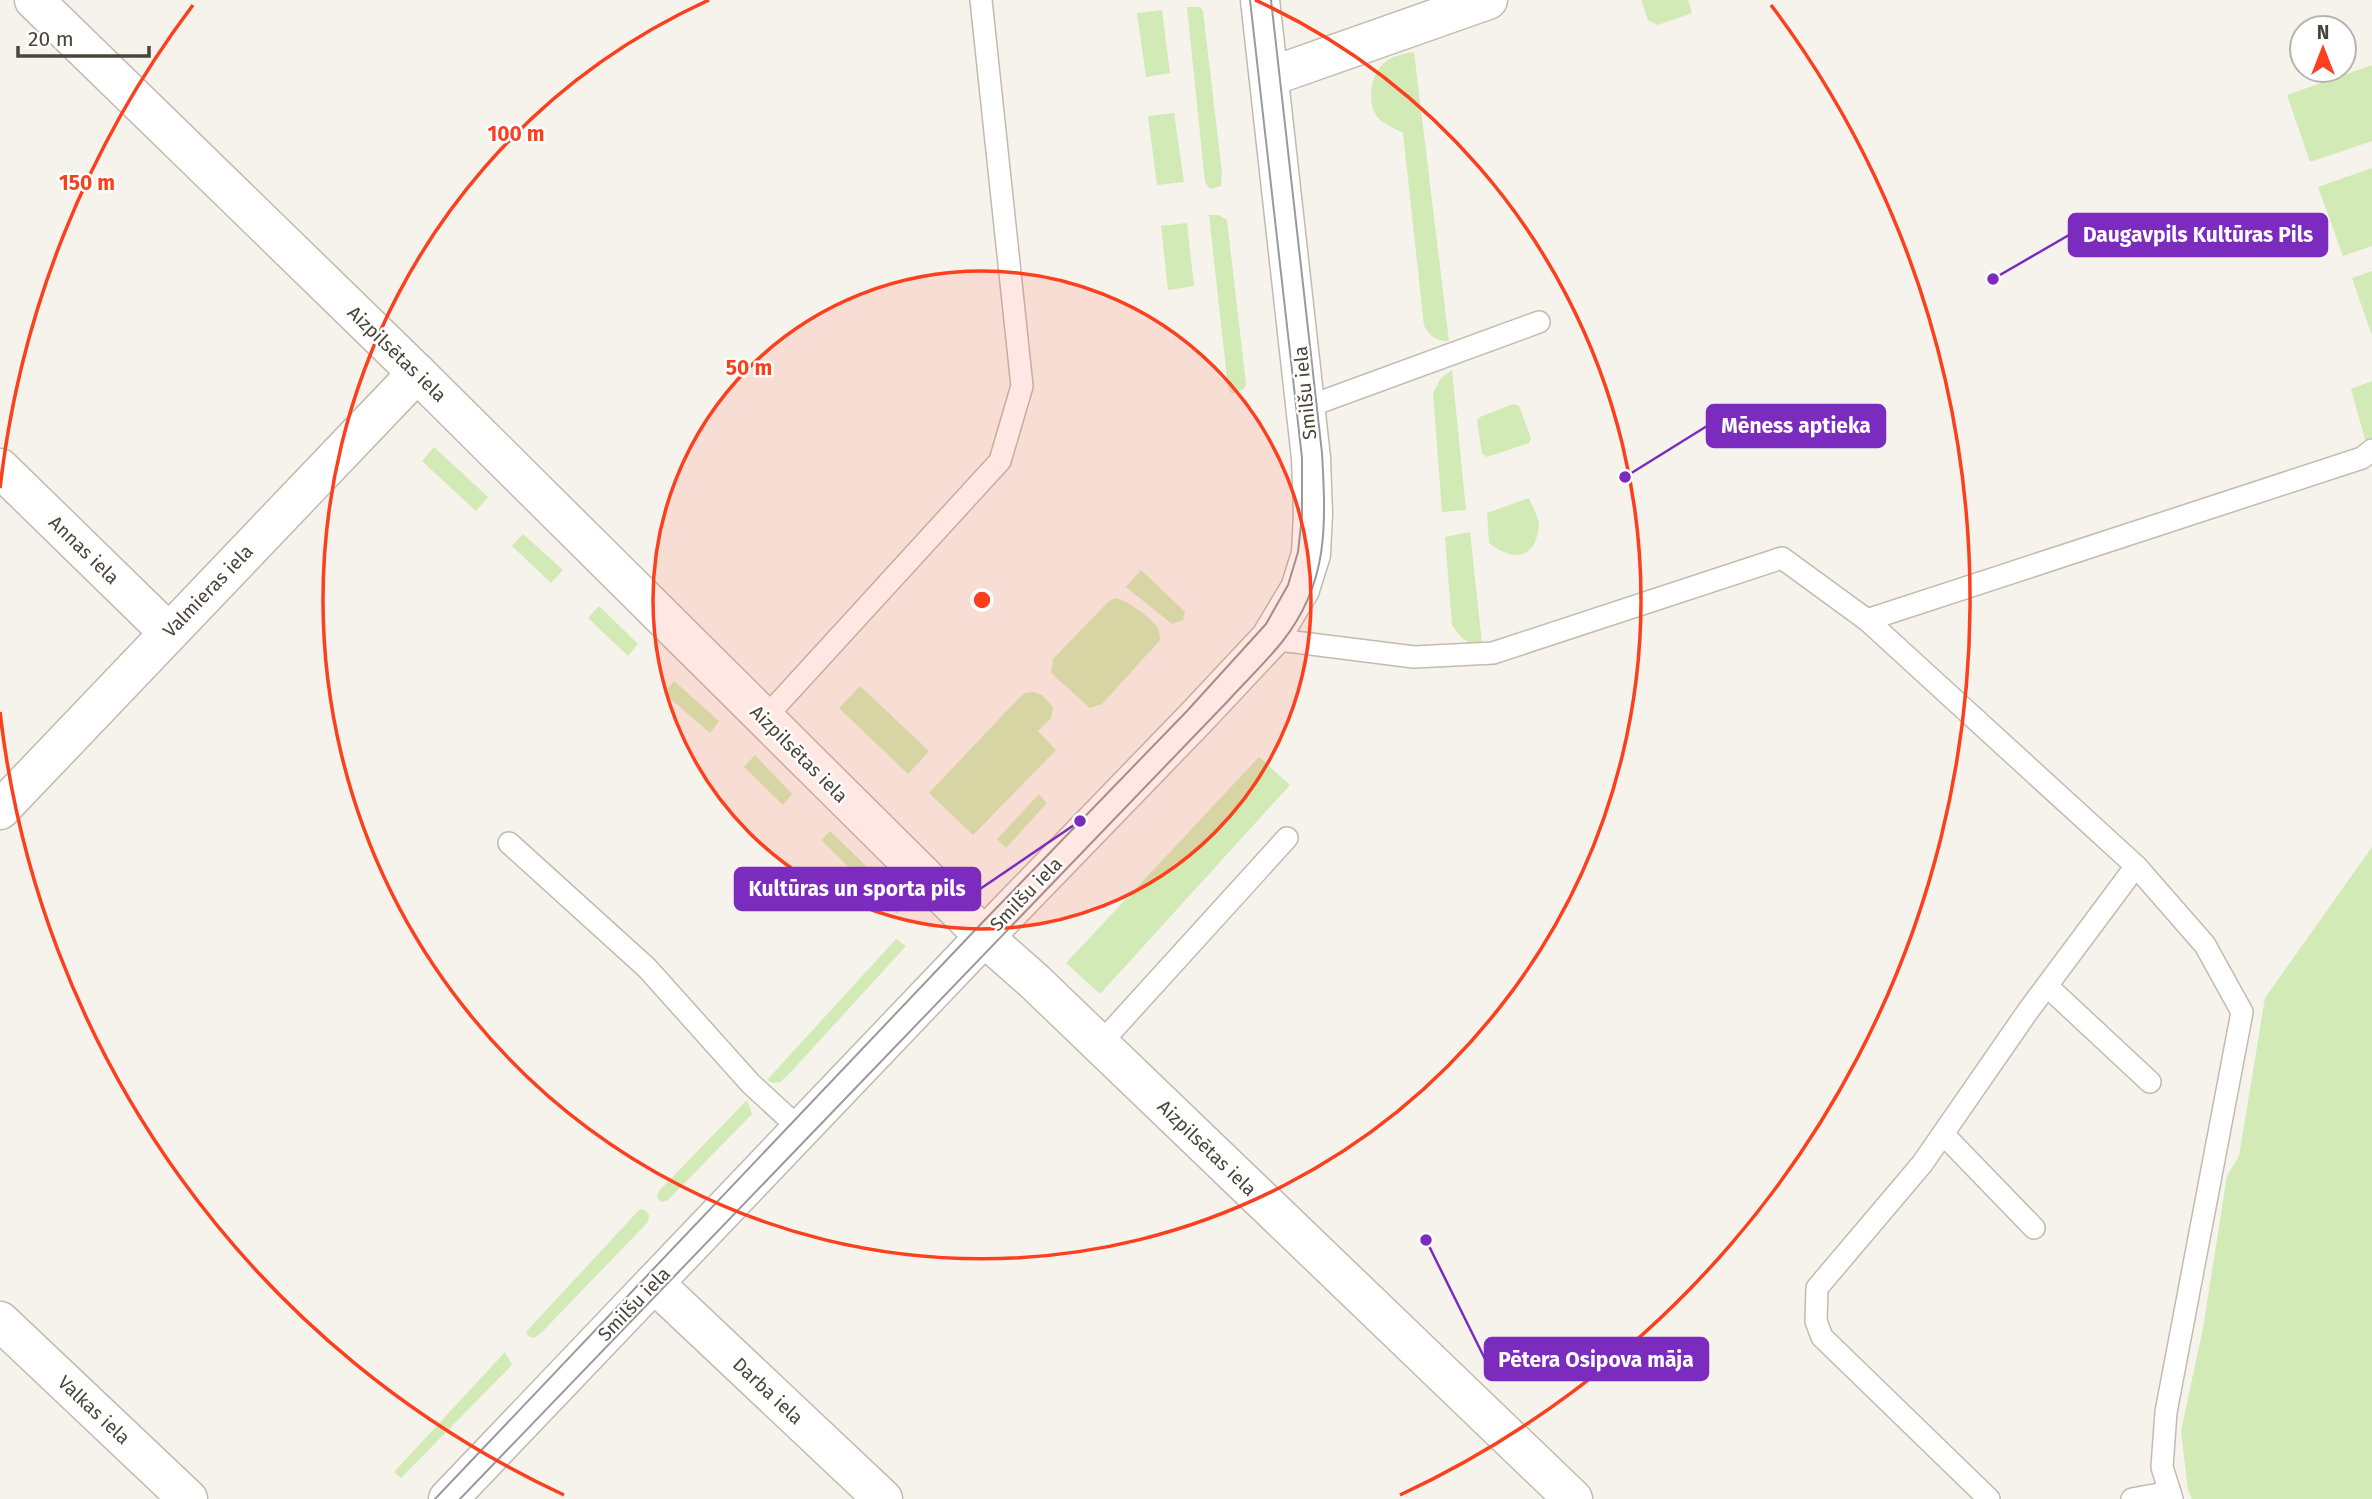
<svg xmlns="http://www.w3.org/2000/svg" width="2372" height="1499" viewBox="0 0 2372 1499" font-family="'Fira Sans',sans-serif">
<rect width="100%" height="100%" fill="#f6f3ec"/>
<!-- green -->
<g fill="#d2eab5">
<path d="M 1641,0 L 1688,0 L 1692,13 L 1658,25 L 1648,20 Z"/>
<path d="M 1187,7 L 1200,7 L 1203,11 L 1222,173 L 1221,186 L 1210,189 L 1205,182 Z"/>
<path d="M 1162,10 L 1170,73 L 1146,77 L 1137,13 Z"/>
<path d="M 1414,52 L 1449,341 C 1436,341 1431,337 1424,326 L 1403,133 C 1394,128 1382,124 1376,115 C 1367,101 1371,75 1383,64 C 1391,56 1403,54 1414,52 Z"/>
<path d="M 2372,65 L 2372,141 L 2310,162 L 2287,95 Z"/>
<path d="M 1174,113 L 1184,182 L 1157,185 L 1148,116 Z"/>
<path d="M 2372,168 L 2372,246 L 2343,256 L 2318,187 Z"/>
<path d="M 1209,215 L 1218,215 L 1227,220 L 1246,384 L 1244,389 L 1232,394 L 1228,387 Z"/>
<path d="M 1187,223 L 1194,286 L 1168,290 L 1161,226 Z"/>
<path d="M 2372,271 L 2372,336 L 2352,278 Z"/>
<path d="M 1452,370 L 1466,510 L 1442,512 L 1433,393 L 1441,378 Z"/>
<path d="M 2372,381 L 2372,464 L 2351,389 Z"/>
<path d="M 1513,404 L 1519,406 L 1531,438 L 1529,443 L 1487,457 L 1482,454 L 1477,421 L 1480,417 Z"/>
<path d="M 434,447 L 488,497 L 476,511 L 422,461 Z"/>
<path d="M 1529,498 C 1532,506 1538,516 1539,525 C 1539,527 1538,533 1537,536 C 1530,563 1506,557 1489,543 L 1487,513 Z"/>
<path d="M 1470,532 L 1482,643 L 1470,643 L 1461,637 L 1452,625 L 1445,537 Z"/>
<path d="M 523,534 L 563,570 L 551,583 L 512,546 Z"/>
<path d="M 1141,570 L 1185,612 L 1183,620 L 1172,624 L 1126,587 Z"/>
<path d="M 1116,598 C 1127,601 1153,618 1158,629 C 1159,630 1160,639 1160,640 L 1102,704 L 1090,708 L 1051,673 L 1053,659 L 1109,601 Z"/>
<path d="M 599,606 L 638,644 L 628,656 L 588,618 Z"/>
<path d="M 674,681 L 719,721 L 710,733 L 664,693 Z"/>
<path d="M 860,686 L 929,751 L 908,774 L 839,708 Z"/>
<path d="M 1034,692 L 1042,695 L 1053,707 L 1051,718 L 1038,731 L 1056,750 L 973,835 L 929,793 L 1017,700 L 1025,693 Z"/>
<path d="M 755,755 L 792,794 L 783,805 L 744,767 Z"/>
<path d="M 1259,757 L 1290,785 L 1100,994 L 1066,963 Z"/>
<path d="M 1039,794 L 1047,803 L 1006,848 L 997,839 Z"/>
<path d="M 830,831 L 906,905 L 897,914 L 821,840 Z"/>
<path d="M 2372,847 L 2372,1499 L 2192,1499 L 2188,1490 L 2181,1431 L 2203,1328 L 2227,1176 L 2239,1156 L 2265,998 Z"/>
<path d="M 896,939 L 906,946 L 789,1074 L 780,1082 L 773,1083 L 767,1080 Z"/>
<path d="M 747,1100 L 752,1114 L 668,1200 L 661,1202 L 657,1198 L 658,1192 Z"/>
<path d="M 640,1209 L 645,1210 L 649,1215 L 648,1222 L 541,1333 L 534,1338 L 528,1336 L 526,1332 Z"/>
<path d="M 505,1352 L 512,1365 L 401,1478 L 394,1472 Z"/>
</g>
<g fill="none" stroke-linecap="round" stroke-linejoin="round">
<!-- service casing -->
<g stroke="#c2bbae" stroke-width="24">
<g id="service">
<path d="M 1307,407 L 1539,322"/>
<path d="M 1867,620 L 2362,458 L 2372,450"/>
<path d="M 1270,639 L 1414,657 L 1493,653 L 1782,558 L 1867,620 L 2136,866 L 2205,945 L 2242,1012 L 2166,1412 L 2162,1467 L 2172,1499"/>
<path d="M 764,719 L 1000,461 L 1022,386 L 981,0"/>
<path d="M 509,843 L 647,968 L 751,1084 L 800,1129"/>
<path d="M 2047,986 L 2150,1082"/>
<path d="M 1099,1045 L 1287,838"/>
<path d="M 1943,1134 L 2034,1228"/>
<path d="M 1989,1499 L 1822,1337 L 1816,1321 L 1817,1288 L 1922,1164 L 2028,1011 L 2136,866"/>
<path d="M 2132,1499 L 2170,1492"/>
</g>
</g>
<!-- minor casing -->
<g stroke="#c2bbae" stroke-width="41">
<g id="minor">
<path d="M 34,0 L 417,373 L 992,944 L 1034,981 L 1573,1499"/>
<path d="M 1269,77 L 1488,0"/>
<path d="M 0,468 L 168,632"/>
<path d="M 0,810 L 417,373"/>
<path d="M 654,1283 L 883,1499"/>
<path d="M 0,1321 L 188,1499"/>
</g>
</g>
<!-- tertiary casing -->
<g stroke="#c2bbae" stroke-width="41">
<path id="tertiary" d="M 448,1499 L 985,936 L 1195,719 L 1270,639 L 1300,589 L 1311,554 L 1313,514 L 1311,458 L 1260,0"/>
</g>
<!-- service -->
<use href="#service" stroke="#fff" stroke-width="21"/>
<!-- minor -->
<use href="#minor" stroke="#fff" stroke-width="38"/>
<!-- tertiary -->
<use href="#tertiary" stroke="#fff" stroke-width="38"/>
<!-- tram -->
<g stroke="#9a9a9a" stroke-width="2">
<path d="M 435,1499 L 977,928 L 1187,711 L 1266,624 L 1288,585 L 1298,552 L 1302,516 L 1302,458 L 1250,0"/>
<path d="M 460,1499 L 1227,702 C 1245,682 1265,663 1282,642 C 1329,583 1326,525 1322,453 L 1271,0"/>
</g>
</g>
<!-- distance rings -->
<circle cx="982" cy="600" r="329" fill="#fc3f1d" fill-opacity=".12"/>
<g fill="none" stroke="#fc3f1d" stroke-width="3.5">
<circle cx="982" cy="600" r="329"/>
<path d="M1255 0A659 659 0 1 1 709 0"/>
<path d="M564 1495A988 988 0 0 1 0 712M0 488A988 988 0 0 1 193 5M1771 5A988 988 0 0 1 1400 1495"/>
</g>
<g text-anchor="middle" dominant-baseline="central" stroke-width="5" stroke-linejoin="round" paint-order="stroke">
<!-- street labels -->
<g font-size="19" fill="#4b4439" stroke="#fff">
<text transform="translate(397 354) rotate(44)">Aizpilsētas iela</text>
<text transform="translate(1305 393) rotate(-96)">Smilšu iela</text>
<text transform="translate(84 550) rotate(44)">Annas iela</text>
<text transform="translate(208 591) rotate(-46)">Valmieras iela</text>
<text transform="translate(799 754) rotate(45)">Aizpilsētas iela</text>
<text transform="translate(1026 894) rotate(-46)">Smilšu iela</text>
<text transform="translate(1207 1148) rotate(44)">Aizpilsētas iela</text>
<text transform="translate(634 1304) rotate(-46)">Smilšu iela</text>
<text transform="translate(768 1391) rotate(43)">Darba iela</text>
<text transform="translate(94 1410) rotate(43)">Valkas iela</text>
</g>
</g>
<circle cx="982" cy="600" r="10" fill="#fc3f1d" stroke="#fff" stroke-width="3.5"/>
<g font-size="21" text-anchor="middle" font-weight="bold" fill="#fc3f1d" stroke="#fff" stroke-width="5" stroke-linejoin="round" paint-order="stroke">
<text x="516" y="141">100 m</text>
<text x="87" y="190">150 m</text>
<text x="749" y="375">50 m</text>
</g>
<!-- callouts -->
<path fill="none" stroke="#7b2cbf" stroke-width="2.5" d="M1993 279L2069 235M1625 477L1707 426M1080 821L980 889M1426 1240L1485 1359"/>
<g fill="#7b2cbf" stroke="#fff" stroke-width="2.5">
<circle cx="1993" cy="279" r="7"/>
<circle cx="1625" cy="477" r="7"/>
<circle cx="1080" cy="821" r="7"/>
<circle cx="1426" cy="1240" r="7"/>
</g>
<g fill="#7b2cbf" stroke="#7b2cbf" stroke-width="2.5">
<rect x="2069" y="214" width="258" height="42" rx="7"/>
<rect x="1707" y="405" width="178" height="42" rx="7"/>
<rect x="735" y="868" width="245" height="42" rx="7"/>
<rect x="1485" y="1338" width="223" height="42" rx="7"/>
</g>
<g font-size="21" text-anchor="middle" font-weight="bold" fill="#fff">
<text x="2198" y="242">Daugavpils Kultūras Pils</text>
<text x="1796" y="433">Mēness aptieka</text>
<text x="857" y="896">Kultūras un sporta pils</text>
<text x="1596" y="1367">Pētera Osipova māja</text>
</g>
<!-- north arrow -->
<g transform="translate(2323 49)"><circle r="33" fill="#ffffff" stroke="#b7b4b0" stroke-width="2"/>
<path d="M0-5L12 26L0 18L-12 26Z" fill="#fc3f1d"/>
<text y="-10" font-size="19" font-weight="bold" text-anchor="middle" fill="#4b4439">N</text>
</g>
<!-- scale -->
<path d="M18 46v10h131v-10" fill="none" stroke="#4b4439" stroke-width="3.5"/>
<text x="28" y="46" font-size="21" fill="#4b4439" stroke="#ffffff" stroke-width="5" paint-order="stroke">20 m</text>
</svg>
